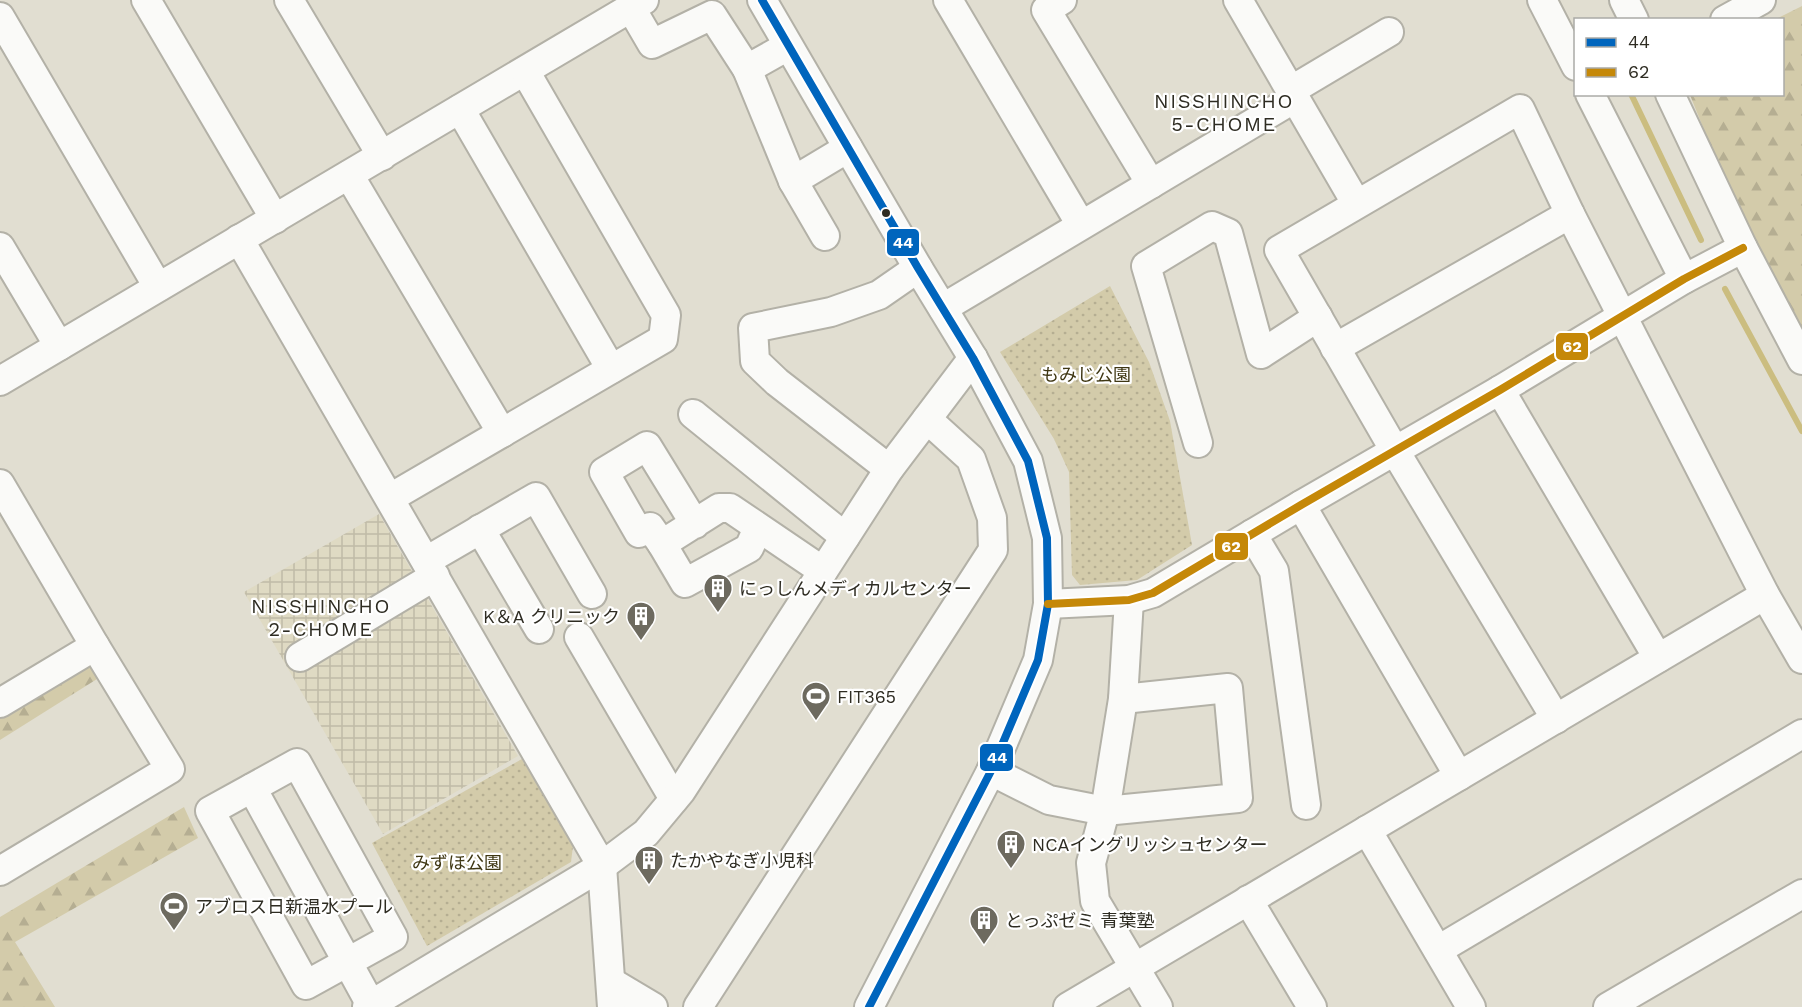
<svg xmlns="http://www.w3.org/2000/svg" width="1802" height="1007" viewBox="0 0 1802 1007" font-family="'Work Sans','Noto Sans JP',sans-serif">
<defs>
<pattern id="industrial-grid" width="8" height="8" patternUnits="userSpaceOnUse" patternTransform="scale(1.5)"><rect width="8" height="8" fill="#dfdac3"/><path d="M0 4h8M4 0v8" fill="none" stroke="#c0bba7"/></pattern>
<pattern id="forest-firs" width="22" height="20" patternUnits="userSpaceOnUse" patternTransform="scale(1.5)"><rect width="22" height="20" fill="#d3cbaa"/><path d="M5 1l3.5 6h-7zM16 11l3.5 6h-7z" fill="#b5ae92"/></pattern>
<pattern id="park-dots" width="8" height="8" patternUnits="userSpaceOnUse" patternTransform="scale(1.5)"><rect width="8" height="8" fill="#d3cbaa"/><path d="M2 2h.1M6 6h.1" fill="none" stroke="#b5ae92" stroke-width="1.8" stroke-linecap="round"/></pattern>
</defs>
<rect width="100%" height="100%" fill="#e1ded1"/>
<!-- industrial -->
<path fill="url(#industrial-grid)" d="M 379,514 L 518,756 L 383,834 L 244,592 Z"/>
<!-- forest -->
<g fill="url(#forest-firs)">
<path d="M 1802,6 L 1802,340 L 1761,271 L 1690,95 L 1782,94 L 1782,20 L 1776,19 Z"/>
<path d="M 90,654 L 105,674 L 0,740 L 0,710 Z"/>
<path d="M 184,807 L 198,838 L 15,942 L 55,1007 L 0,1007 L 0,917 Z"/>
</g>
<!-- park -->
<g fill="url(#park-dots)">
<path d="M 1110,286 L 1149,362 L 1170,421 L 1192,545 L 1137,580 L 1080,585 L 1072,575 L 1069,472 L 1054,439 L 1000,352 Z"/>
<path d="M 522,759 L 573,846 L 571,862 L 427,946 L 372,843 Z"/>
</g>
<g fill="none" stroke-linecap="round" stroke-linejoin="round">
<!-- stream -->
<g stroke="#cbbd80" stroke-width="6">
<path d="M 1631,94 L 1701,240"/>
<path d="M 1725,289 L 1802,431"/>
</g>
<!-- minor casing -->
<g stroke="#b3b1a7" stroke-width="32">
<g id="minor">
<path d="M 146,0 L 275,219"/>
<path d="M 289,0 L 382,156"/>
<path d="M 762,0 L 918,268 L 973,358 L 1028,461 L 1047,538 L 1048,604 L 1038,660 L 991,771 L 869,1007"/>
<path d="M 948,0 L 1081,225"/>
<path d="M 1062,0 L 1046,10 L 1151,184"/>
<path d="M 1238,0 L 1356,203"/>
<path d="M 1542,0 L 1576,66"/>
<path d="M 1624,0 L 1634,20"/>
<path d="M 631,8 L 652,44 L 712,15 L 747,69 L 788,46"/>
<path d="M 0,17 L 158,287"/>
<path d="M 1725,20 L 1761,0"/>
<path d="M 747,69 L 793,181 L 848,148"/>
<path d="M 1290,91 L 1389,32"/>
<path d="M 1590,94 L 1684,279"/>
<path d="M 1670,94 L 1743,248 L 1802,360"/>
<path d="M 460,109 L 611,369"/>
<path d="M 349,175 L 502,433"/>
<path d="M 793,181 L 825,236"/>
<path d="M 239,239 L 602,866 L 612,1007"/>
<path d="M 0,247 L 59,346"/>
<path d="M 943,308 L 1295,98"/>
<path d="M 1335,348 L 1570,214"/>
<path d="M 0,381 L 644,0"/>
<path d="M 1500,390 L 1658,658"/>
<path d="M 693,414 L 845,537"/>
<path d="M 1198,443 L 1146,266 L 1212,226 L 1228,233 L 1261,354 L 1318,317"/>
<path d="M 889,469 L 777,382 L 755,361 L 753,328 L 831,312 L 879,295 L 918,268"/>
<path d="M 0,484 L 95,646 L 170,769 L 0,871"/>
<path d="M 390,498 L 663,339 L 666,315 L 525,71"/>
<path d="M 1301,505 L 1459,776"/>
<path d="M 695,524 L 647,446 L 604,472 L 639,533 L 650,527 L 662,544 L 719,508 L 730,508 L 823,571"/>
<path d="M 480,529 L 539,629"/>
<path d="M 1252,534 L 1274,571 L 1306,805"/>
<path d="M 662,544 L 685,583 L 749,548 L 758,528"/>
<path d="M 426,561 L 536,497 L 592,594"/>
<path d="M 1129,600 L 1123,699 L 1105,811 L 1091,863 L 1095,901 L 1158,1007"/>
<path d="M 1048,604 L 1129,600 L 1153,593 L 1301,505 L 1500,390 L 1684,279 L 1743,248"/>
<path d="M 579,637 L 674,799"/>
<path d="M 300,657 L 435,576"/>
<path d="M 0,703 L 95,646"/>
<path d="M 1556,719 L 1395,451 L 1279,250 L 1520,109 L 1570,214 L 1765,595 L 1802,659"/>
<path d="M 297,763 L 393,937 L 306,985 L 210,811 Z"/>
<path d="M 991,771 L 1049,800 L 1105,811 L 1238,798 L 1228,688 L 1123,699"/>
<path d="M 252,788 L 371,1005"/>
<path d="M 1367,830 L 1471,1007"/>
<path d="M 1248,900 L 1312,1007"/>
<path d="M 1438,950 L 1802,734"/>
<path d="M 611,982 L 653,1007"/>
<path d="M 367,1007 L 602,866 L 646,833 L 681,791 L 889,469 L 973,358"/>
<path d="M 698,1007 L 993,550 L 992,518 L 971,459 L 927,419"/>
<path d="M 1068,1007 L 1765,595"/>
<path d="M 1608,1007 L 1802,894"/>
</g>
</g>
<!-- minor -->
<use href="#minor" stroke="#fafaf8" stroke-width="28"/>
<!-- bus-1 casing -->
<g stroke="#fff" stroke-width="12">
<path id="bus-1" d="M 762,0 L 918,268 L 973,358 L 1028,461 L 1047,538 L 1048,604 L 1038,660 L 991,771 L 869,1007"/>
</g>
<!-- bus-2 casing -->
<g stroke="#fff" stroke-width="12">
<path id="bus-2" d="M 1048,604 L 1129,600 L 1153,593 L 1301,505 L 1500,390 L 1684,279 L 1743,248"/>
</g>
<!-- bus-1 -->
<use href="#bus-1" stroke="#0065bd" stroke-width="8"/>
<!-- bus-2 -->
<use href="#bus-2" stroke="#c58808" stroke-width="8"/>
</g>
<!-- icons -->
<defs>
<g id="building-pin" transform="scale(1.5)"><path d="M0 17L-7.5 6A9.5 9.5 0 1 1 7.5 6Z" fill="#6d6a5f" stroke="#fff"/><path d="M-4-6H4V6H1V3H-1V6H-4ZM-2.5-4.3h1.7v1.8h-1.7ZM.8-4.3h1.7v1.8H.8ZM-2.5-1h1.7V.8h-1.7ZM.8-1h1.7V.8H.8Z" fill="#fff"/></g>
<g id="stadium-pin" transform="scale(1.5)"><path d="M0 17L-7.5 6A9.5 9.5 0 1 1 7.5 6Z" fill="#6d6a5f" stroke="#fff"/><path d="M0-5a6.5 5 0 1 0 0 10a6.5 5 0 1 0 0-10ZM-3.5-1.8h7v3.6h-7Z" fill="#fff"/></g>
</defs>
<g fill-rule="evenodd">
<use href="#building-pin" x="718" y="588"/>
<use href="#building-pin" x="641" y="616"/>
<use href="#stadium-pin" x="816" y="696"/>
<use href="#building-pin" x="1011" y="844"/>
<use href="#building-pin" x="649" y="860"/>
<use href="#stadium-pin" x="174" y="906"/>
<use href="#building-pin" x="984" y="920"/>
</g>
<!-- markers -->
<circle fill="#2e2c22" stroke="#fff" stroke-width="2" cx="886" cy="213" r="5"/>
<g text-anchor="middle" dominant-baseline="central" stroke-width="4.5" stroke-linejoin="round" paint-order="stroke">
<!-- park labels -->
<g font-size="18" fill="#3f3713" stroke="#fff">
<text x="1086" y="374">もみじ公園</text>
<text x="457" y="862">みずほ公園</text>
</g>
<!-- poi labels -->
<g font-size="18" fill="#2e2c22" stroke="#fff" text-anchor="start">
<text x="739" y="588">にっしんメディカルセンター</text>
<text x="620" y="616" text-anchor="end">K＆A クリニック</text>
<text x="837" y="696">FIT365</text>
<text x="1032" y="844">NCAイングリッシュセンター</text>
<text x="670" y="860">たかやなぎ小児科</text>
<text x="195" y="906">アブロス日新温水プール</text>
<text x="1005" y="920">とっぷゼミ 青葉塾</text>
</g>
<!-- neighbourhood labels -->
<g font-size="20" letter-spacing="1.5" fill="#2e2c22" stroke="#fff">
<text x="1224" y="101">NISSHINCHO<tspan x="1224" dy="23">5-CHOME</tspan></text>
<text x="321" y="606">NISSHINCHO<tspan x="321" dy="23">2-CHOME</tspan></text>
</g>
</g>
<g stroke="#fff" stroke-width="2">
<rect x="886" y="228" width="34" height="29" rx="6" fill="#0065bd"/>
<rect x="1555" y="332" width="34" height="29" rx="6" fill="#c58808"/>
<rect x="1214" y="532" width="35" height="29" rx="6" fill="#c58808"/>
<rect x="979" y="743" width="35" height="29" rx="6" fill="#0065bd"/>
</g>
<g font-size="16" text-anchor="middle" font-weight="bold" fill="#fff">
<text x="903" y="248">44</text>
<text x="1572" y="352">62</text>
<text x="1231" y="552">62</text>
<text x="997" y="763">44</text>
</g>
<!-- legend -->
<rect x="1574" y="18" width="210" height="78" fill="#ffffff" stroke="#ababa7" stroke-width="1.5"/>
<rect x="1586" y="38" width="30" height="9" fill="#0065bd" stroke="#ababa7" stroke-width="1.5"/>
<text x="1628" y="48" font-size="18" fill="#2e2c22">44</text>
<rect x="1586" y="68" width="30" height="9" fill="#c58808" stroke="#ababa7" stroke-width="1.5"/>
<text x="1628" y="78" font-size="18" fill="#2e2c22">62</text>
</svg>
